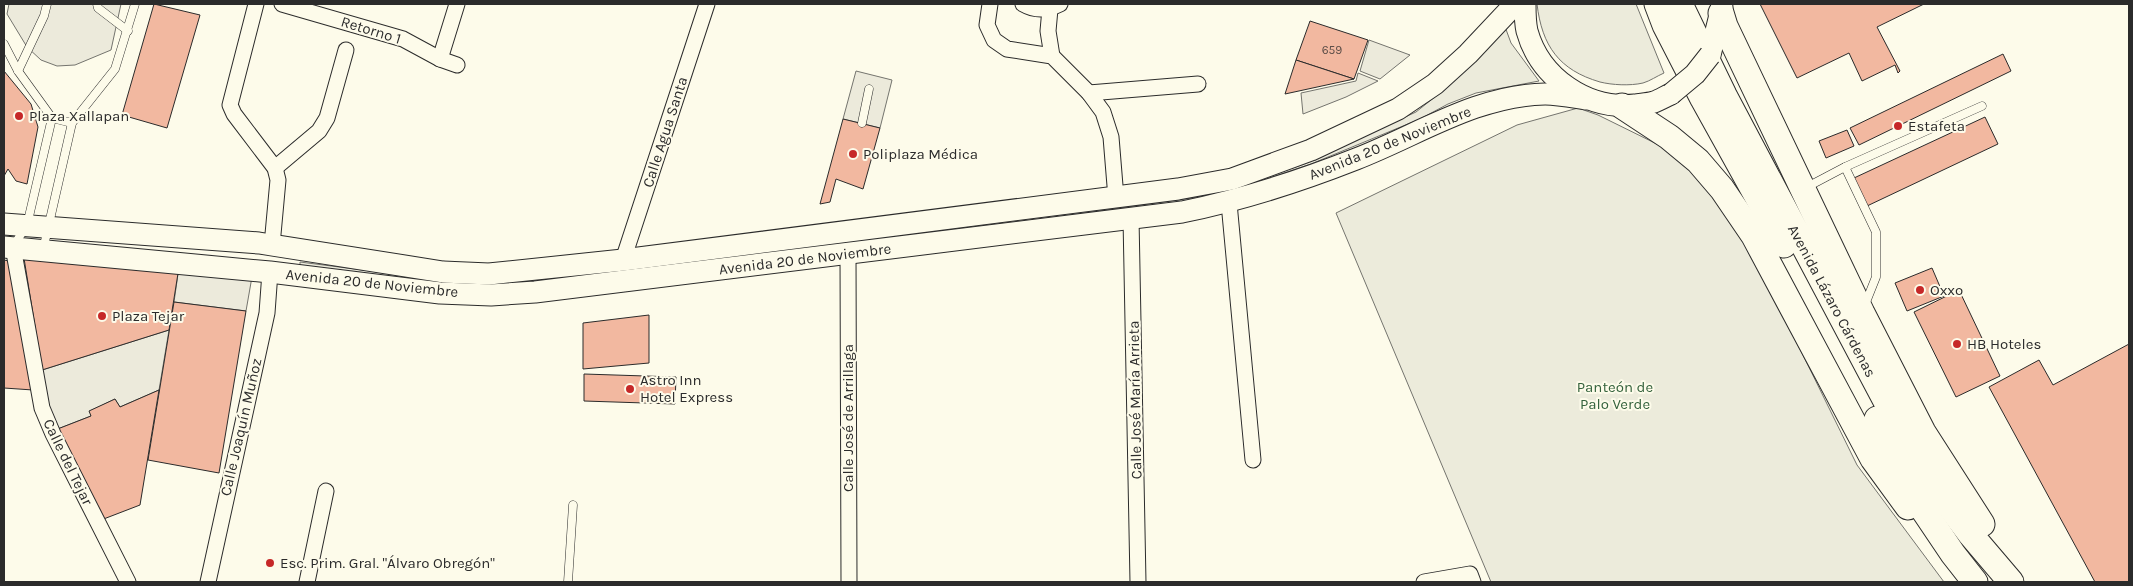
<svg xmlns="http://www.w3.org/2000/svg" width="2133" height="586" viewBox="0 0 2133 586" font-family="Karla,sans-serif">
<rect width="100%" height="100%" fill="#fdfbea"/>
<!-- green -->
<g fill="#ecebdb" stroke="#74746e">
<path d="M 1537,4 L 1636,4 L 1664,73 C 1657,76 1650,81 1643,83 C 1630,86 1612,85 1600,82 C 1559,70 1542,46 1537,4 Z"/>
<path d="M 1504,24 L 1511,43 L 1539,81 L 1476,93 L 1448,104 L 1420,119 L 1311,164 L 1236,189 L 1192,198 L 934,234 L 481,288 L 300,271 L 300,262 L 441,280 L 481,283 L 516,282 L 698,260 L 1310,161 L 1416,112 L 1441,92 Z"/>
<path d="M 1578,108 L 1598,115 L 1665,148 L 1698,174 L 1745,237 L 1857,465 L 1944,582 L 1491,582 L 1336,213 L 1517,125 Z"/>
</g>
<!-- parking -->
<g fill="#eceadb" stroke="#74746e">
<path d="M 9,4 L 121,4 L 111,50 L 75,65 L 57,66 L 41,60 L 27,47 L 7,14 Z"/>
<path d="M 1369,40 L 1410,55 L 1380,79 L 1360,71 Z"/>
<path d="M 856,71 L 892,80 L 880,128 L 843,119 Z"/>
<path d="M 1358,73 L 1378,81 L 1346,97 L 1303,114 L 1301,93 L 1356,81 Z"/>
<path d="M 179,267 L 253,271 L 246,311 L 174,302 Z"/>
<path d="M 169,330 L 159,390 L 120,407 L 115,399 L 90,411 L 91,416 L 55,430 L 50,419 L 42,370 Z"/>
</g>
<!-- building -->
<g fill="#f2b8a0" stroke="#2b2b2b">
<path d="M 154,4 L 200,15 L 167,128 L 122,115 Z"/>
<path d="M 1760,4 L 1924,4 L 1877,27 L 1900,71 L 1898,73 L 1895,65 L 1862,81 L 1849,53 L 1797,78 Z"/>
<path d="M 1310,21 L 1368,40 L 1354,79 L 1296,60 Z"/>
<path d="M 2003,54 L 2011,71 L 1859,145 L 1850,128 Z"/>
<path d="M 1296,60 L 1354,79 L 1285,94 Z"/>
<path d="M 4,71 L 31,104 L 38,127 L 27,184 L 16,181 L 8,169 L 4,176 Z"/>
<path d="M 1985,117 L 1998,144 L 1867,206 L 1854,178 Z"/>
<path d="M 843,119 L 880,128 L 863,189 L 836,179 L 830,202 L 820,204 Z"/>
<path d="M 1847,130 L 1854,146 L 1826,158 L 1819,141 Z"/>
<path d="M 23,252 L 179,267 L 169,330 L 42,370 Z"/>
<path d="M 4,260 L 9,261 L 33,390 L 4,388 Z"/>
<path d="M 1932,268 L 1944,296 L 1907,311 L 1895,283 Z"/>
<path d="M 1959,290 L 2000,376 L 1956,397 L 1914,312 Z"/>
<path d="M 174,302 L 246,311 L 219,473 L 148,460 Z"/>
<path d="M 649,315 L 649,363 L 583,369 L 583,323 Z"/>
<path d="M 2129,344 L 2129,582 L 2095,582 L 1989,387 L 2039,360 L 2053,385 Z"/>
<path d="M 584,374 L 676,377 L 675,404 L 584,401 Z"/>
<path d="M 159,390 L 140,505 L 101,520 L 55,430 L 91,416 L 89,411 L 115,399 L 120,407 Z"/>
</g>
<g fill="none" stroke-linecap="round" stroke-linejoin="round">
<!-- service casing -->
<g stroke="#2b2b2b" stroke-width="9">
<g id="service">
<path d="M 97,4 L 98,8 L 128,31"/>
<path d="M 4,44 L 18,71 L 52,118 L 72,123"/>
<path d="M 18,71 L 44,16 L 47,4"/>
<path d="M 862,123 L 869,89"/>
<path d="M 1845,167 L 1876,232 L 1876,277 L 1864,307"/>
<path d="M 1807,187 L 1845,167 L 1982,106"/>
<path d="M 14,245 L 27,225 L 52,118"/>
<path d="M 43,250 L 72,123 L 115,69 L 135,4"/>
<path d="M 568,582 L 573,505"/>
</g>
</g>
<!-- minor casing -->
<g stroke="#2b2b2b" stroke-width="17">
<g id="minor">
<path d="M 256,4 L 230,105 L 234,114 L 275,168 L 278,180 L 272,245"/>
<path d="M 282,4 L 403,39 L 440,59 L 457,65"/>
<path d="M 990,4 L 987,25 L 994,40 L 1007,49 L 1052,56 L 1089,93 L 1103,112 L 1111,137 L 1116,198"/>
<path d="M 1023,4 C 1035,11 1048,10 1060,4"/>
<path d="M 1050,9 L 1048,31 L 1052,56"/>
<path d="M 440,59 L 457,4"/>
<path d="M 1089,93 L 1198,84"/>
<path d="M 275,168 L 319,131 L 327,118 L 346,50"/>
<path d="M 1229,203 L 1253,460"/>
<path d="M 1131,218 L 1138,582"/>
<path d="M 13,247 L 42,408 L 53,434 L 128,582"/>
<path d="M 848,254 L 849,582"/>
<path d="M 623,260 L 707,4"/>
<path d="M 208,582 L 267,313 L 270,272"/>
<path d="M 307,582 L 326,491"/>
<path d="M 1424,582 L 1470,574 L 1473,582"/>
</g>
</g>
<!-- secondary casing -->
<g stroke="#2b2b2b" stroke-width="23">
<g id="secondary">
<path d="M 1525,4 C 1525,12 1525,22 1527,31 C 1540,78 1587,110 1635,105 C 1641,104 1648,104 1654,102 C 1660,100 1666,96 1671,94"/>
<path d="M 1710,55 L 1722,7"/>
<path d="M 4,224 L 259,243 L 443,272 L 489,274 L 623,260 L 1178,189 L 1232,179 L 1311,150 L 1398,109 L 1435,84 L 1468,54 L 1515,4"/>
<path d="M 4,247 L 270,272 L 440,293 L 491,295 L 535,292 L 1182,212 C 1242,200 1300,181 1356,159 C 1418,135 1477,95 1545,94 C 1558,94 1573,97 1586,99"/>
</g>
</g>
<!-- trunk casing -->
<g stroke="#2b2b2b" stroke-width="27">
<g id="trunk">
<path d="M 1657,4 L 1665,25 L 1703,99 L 1784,245"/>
<path d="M 1680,4 L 1724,95 L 1907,441 L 1944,499 L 1971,535 L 2011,582"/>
<path d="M 1721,13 L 1725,26 L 1862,313 L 1923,432 L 1982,524"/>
<path d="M 1622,106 L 1669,137 L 1698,161 L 1722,189 L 1754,236 L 1873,459 L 1908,507"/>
<path d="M 1877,419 L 1920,505 L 1953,554 L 1975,582"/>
</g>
</g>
<!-- service -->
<use href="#service" stroke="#fdfbea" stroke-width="8"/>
<!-- minor -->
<use href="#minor" stroke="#fdfbea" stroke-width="15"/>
<!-- secondary -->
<use href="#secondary" stroke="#fdfbea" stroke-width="21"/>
<!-- trunk -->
<use href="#trunk" stroke="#fdfbea" stroke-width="25"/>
<!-- secondary-bridge casing -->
<g stroke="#2b2b2b" stroke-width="23" stroke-linecap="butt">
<path id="secondary-bridge" d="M 1671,94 L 1695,74 L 1710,55"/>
</g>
<!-- secondary-bridge -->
<use href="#secondary-bridge" stroke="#fdfbea" stroke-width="21"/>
</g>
<!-- markers -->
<g fill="#c62828" stroke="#fdfbea" stroke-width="2">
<circle cx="19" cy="116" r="5"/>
<circle cx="1898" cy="126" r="5"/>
<circle cx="853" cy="154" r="5"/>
<circle cx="1920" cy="290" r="5"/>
<circle cx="102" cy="316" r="5"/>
<circle cx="1957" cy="344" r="5"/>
<circle cx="630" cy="389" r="5"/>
<circle cx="270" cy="563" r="5"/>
</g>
<g text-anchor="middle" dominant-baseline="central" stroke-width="4" stroke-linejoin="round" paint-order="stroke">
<!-- number labels -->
<g font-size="12" fill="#5d4e48">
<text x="1332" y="50">659</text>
</g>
<!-- street labels -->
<g font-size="15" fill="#2b2b2b" stroke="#fdfbea">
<text transform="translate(371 30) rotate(17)">Retorno 1</text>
<text transform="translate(665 132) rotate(-72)">Calle Agua Santa</text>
<text transform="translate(1390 143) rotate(-22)">Avenida 20 de Noviembre</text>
<text transform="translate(805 259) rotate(-7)">Avenida 20 de Noviembre</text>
<text transform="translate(372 283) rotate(6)">Avenida 20 de Noviembre</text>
<text transform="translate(1832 301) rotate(62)">Avenida Lázaro Cárdenas</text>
<text transform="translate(1135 400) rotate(-91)">Calle José María Arrieta</text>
<text transform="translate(848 418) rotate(-90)">Calle José de Arrillaga</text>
<text transform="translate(241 427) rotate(-77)">Calle Joaquín Muñoz</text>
<text transform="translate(68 462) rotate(64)">Calle del Tejar</text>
</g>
<!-- poi labels -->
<g font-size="15" fill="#2b2b2b" stroke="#fdfbea" text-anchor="start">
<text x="29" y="116">Plaza Xallapan</text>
<text x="1908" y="126">Estafeta</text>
<text x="863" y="154">Poliplaza Médica</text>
<text x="1930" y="290">Oxxo</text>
<text x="112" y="316">Plaza Tejar</text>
<text x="1967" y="344">HB Hoteles</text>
<text x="640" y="380">Astro Inn<tspan x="640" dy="17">Hotel Express</tspan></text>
<text x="280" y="563">Esc. Prim. Gral. "Álvaro Obregón"</text>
</g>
<!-- park labels -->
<g font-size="15" fill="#34623c" stroke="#fdfbea">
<text x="1615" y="387">Panteón de<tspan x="1615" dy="17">Palo Verde</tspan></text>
</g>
</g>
<!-- border -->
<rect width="2133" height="586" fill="none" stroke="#2b2b2b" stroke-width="10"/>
</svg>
